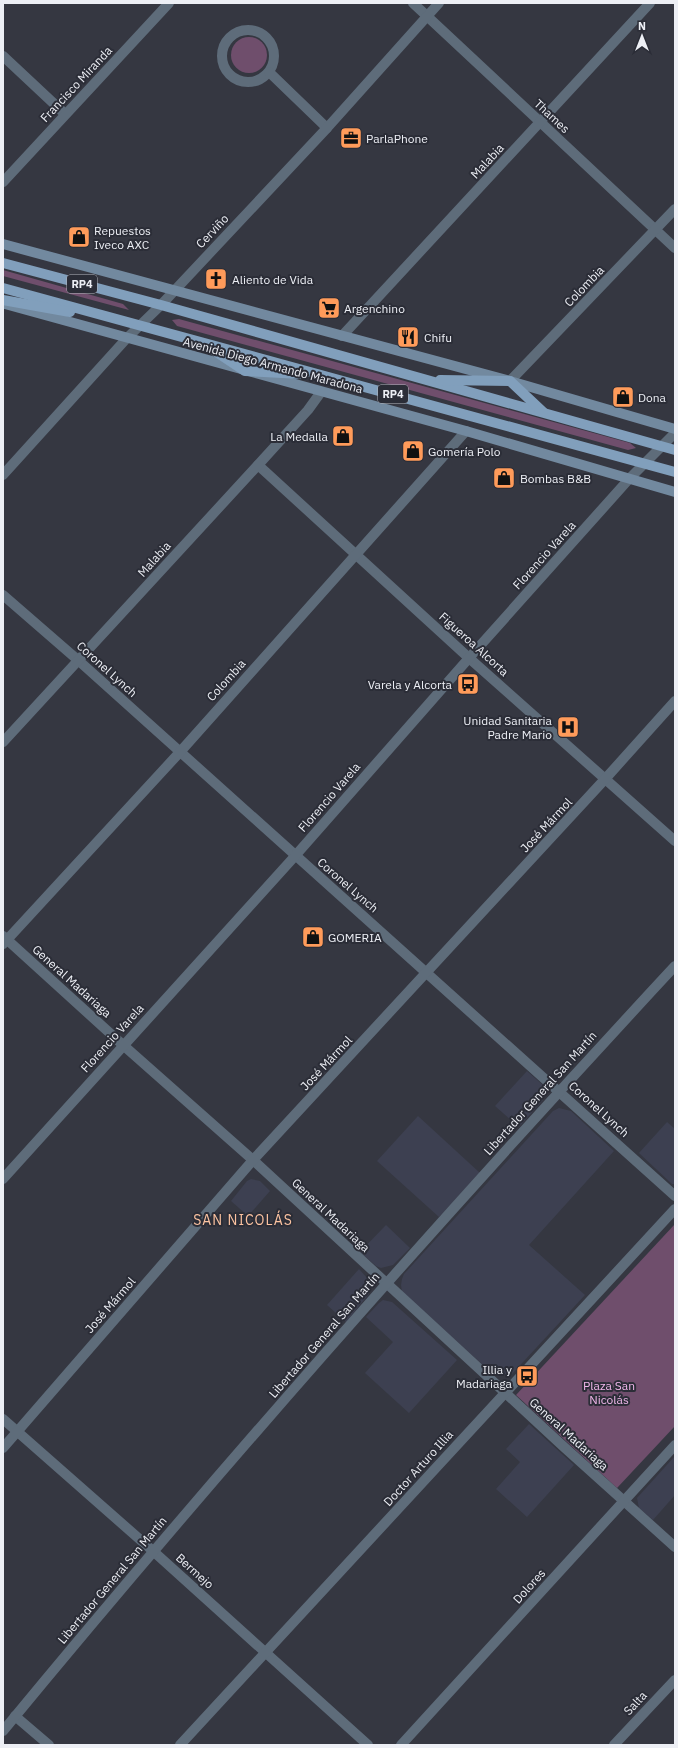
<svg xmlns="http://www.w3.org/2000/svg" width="678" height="1748" viewBox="0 0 678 1748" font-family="'IBM Plex Sans',sans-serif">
<rect width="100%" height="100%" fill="#353741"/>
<!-- built -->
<g fill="#3d4051">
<path d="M 527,1071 L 544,1086 L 545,1095 L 543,1100 L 519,1127 L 495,1106 Z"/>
<path d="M 559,1108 L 571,1111 L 614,1151 L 529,1245 L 585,1295 L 512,1374 L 495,1376 L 402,1292 L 401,1285 L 402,1279 L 404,1274 L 553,1111 Z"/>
<path d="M 418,1116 L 480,1173 L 439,1217 L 377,1161 Z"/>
<path d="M 667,1122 L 675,1129 L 675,1184 L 672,1184 L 639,1153 Z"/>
<path d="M 251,1179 L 260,1181 L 270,1191 L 248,1216 L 231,1201 L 247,1181 Z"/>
<path d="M 386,1225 L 410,1248 L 393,1265 L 381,1268 L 376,1266 L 360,1252 Z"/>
<path d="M 359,1269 L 368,1279 L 370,1288 L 369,1294 L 346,1322 L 327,1305 Z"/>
<path d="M 383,1300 L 392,1302 L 457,1360 L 409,1413 L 365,1373 L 393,1342 L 366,1317 L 379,1303 Z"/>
<path d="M 529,1424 L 574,1465 L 527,1517 L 496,1489 L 520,1462 L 506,1449 Z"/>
<path d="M 675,1456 L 675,1495 L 653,1520 L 639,1508 L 637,1498 Z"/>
</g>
<!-- green -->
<g fill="#6f4e6c">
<circle cx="249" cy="55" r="18"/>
<path d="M 3,270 L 123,304 L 129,310 L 3,276 Z"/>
<path d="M 179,319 L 630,443 L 636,448 L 628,450 L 177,326 L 172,320 Z"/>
<path d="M 675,1224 L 675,1426 L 617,1488 L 516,1395 Z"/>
</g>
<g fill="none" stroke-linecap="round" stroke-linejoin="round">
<!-- street -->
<g stroke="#5e6c7a" stroke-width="10">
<path d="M 413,3 L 675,248"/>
<circle cx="248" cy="56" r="26"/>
<path d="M 3,56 L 65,114"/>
<path d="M 269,72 L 327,128"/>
<path d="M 3,182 L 169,3"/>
<path d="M 342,336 L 650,3"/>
<path d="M 510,381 L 675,209"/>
<path d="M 258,465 L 469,658 L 675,841"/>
<path d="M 3,475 L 127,338 L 161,305 L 327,128 L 439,3"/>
<path d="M 3,595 L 79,661 L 675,1196"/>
<path d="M 3,742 L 258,465 L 308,410 L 321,392"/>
<path d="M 3,936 L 123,1045 L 253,1160 L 564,1447 L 675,1547"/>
<path d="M 3,944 L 180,752 L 466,431"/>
<path d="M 3,1179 L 295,856 L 469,658 L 629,479 L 675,433"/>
<path d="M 3,1419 L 153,1551 L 368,1745"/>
<path d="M 3,1448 L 253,1160 L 606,778 L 675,701"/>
<path d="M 15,1716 L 49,1745"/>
<path d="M 3,1731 C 219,1469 444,1215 675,966"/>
<path d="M 180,1745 L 675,1209"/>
<path d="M 401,1745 L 675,1445"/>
<path d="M 614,1745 L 675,1680"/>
</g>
<!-- secondary -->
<g stroke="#72899f" stroke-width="10">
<path d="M 3,244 L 510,381 L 675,429"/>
<path d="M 5,304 L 466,431 L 675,492"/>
</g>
<!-- primary -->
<g stroke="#819fbc" stroke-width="10">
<path d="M 3,263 L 161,305 L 675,450"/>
<path d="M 3,288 L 675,472"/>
<path d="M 3,300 L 70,312"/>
<path d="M 209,347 L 245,371 L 301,374"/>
<path d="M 440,380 L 510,381 L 543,412"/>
</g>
</g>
<!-- icons -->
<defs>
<g id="office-square" transform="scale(1.15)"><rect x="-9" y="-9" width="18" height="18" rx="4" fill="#ff9b5a" stroke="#2b2d37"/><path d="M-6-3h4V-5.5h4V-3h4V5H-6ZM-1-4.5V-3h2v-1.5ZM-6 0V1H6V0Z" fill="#111"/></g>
<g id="shop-square" transform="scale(1.15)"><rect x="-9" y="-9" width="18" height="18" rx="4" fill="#ff9b5a" stroke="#2b2d37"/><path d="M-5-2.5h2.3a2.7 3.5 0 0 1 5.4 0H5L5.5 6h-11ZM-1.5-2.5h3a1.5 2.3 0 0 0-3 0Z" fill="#111"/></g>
<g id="church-square" transform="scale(1.15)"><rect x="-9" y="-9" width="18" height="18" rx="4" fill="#ff9b5a" stroke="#2b2d37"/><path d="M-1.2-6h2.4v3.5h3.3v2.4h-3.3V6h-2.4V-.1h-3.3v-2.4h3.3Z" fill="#111"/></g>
<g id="supermarket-square" transform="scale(1.15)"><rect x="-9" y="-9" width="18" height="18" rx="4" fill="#ff9b5a" stroke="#2b2d37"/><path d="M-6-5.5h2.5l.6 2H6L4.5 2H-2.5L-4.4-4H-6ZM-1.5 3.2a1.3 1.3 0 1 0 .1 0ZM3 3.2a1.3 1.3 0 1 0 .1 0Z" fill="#111"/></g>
<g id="restaurant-square" transform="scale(1.15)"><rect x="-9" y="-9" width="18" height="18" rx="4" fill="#ff9b5a" stroke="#2b2d37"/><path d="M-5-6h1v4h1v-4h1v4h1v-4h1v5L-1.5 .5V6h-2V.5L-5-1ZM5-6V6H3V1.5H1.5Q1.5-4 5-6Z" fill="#111"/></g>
<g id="bus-square" transform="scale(1.15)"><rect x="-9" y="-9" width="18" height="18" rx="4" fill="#ff9b5a" stroke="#2b2d37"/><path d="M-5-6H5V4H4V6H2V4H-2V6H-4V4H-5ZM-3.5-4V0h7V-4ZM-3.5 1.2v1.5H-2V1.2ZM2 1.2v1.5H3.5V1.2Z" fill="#111"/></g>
<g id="hospital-square" transform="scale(1.15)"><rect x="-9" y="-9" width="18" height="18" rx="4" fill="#ff9b5a" stroke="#2b2d37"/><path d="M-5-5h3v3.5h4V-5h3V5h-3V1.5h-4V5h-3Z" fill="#111"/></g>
</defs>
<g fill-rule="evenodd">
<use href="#office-square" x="351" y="138"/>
<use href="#shop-square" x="79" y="237"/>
<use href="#church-square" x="216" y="279"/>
<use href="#supermarket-square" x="329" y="308"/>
<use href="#restaurant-square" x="408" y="337"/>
<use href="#shop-square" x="623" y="397"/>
<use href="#shop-square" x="343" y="436"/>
<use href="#shop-square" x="413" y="451"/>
<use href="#shop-square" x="504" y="478"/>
<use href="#bus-square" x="468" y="684"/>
<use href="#hospital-square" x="568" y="727"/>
<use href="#shop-square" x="313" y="937"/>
<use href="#bus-square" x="527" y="1376"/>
</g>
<g text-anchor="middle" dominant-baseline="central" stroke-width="4" stroke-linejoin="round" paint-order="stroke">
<!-- shield labels -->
<g fill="#2b2d37" stroke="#b3b5bc" stroke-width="1">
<rect x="67" y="275" width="30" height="18" rx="3"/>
<rect x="378" y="385" width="30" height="18" rx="3"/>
</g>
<g font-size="11" font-weight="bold" fill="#edeff5">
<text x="82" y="284">RP4</text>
<text x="393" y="394">RP4</text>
</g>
<!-- street labels -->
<g font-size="12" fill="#edeff5" stroke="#2b2d37">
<text transform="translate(76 84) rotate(-47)">Francisco Miranda</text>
<text transform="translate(552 116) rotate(43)">Thames</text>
<text transform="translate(487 161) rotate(-47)">Malabia</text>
<text transform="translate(212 231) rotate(-47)">Cerviño</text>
<text transform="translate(584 286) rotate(-46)">Colombia</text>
<text transform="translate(273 365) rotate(15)">Avenida Diego Armando Maradona</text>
<text transform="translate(544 555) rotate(-48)">Florencio Varela</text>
<text transform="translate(154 559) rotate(-48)">Malabia</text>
<text transform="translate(474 644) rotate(42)">Figueroa Alcorta</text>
<text transform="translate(107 669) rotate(42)">Coronel Lynch</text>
<text transform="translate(226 680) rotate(-48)">Colombia</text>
<text transform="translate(329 797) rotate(-49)">Florencio Varela</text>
<text transform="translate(546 825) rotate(-47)">José Mármol</text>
<text transform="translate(348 885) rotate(41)">Coronel Lynch</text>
<text transform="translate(72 981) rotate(42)">General Madariaga</text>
<text transform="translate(112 1038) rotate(-48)">Florencio Varela</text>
<text transform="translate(326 1063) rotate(-47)">José Mármol</text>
<text transform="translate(540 1093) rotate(-48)">Libertador General San Martín</text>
<text transform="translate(599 1109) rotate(42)">Coronel Lynch</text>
<text transform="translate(331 1215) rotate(43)">General Madariaga</text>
<text transform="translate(110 1305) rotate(-49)">José Mármol</text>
<text transform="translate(324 1335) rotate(-49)">Libertador General San Martín</text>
<text transform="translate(569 1434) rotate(42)">General Madariaga</text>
<text transform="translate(418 1468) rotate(-48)">Doctor Arturo Illia</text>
<text transform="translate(195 1571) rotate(42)">Bermejo</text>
<text transform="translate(112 1580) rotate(-50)">Libertador General San Martín</text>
<text transform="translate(529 1586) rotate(-48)">Dolores</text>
<text transform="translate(635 1703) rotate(-47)">Salta</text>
</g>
<!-- poi labels -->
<g font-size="12" fill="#edeff5" stroke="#2b2d37" text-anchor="start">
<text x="366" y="138">ParlaPhone</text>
<text x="94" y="230">Repuestos<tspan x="94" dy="14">Iveco AXC</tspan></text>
<text x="232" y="279">Aliento de Vida</text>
<text x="344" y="308">Argenchino</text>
<text x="424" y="337">Chifu</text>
<text x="638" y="397">Dona</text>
<text x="328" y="436" text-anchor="end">La Medalla</text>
<text x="428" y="451">Gomería Polo</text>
<text x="520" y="478">Bombas B&amp;B</text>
<text x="452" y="684" text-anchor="end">Varela y Alcorta</text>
<text x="552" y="720" text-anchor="end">Unidad Sanitaria<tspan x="552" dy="14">Padre Mario</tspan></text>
<text x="328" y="937">GOMERIA</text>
<text x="512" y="1369" text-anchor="end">Illia y<tspan x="512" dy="14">Madariaga</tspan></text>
</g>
<!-- park labels -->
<g font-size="12" fill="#f1b7eb" stroke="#2b2d37">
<text x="609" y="1385">Plaza San<tspan x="609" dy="14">Nicolás</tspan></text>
</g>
<!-- quarter labels -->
<g font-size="14" letter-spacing="1" fill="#fcc3a1" stroke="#2b2d37">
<text x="243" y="1220">SAN NICOLÁS</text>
</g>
</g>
<!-- border -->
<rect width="678" height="1748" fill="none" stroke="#edeff5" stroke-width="8"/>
<!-- north arrow -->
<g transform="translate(642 36)" stroke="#2b2d37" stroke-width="3" paint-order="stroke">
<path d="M0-3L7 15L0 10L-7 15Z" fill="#edeff5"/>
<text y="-6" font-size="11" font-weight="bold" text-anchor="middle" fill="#edeff5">N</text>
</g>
</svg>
